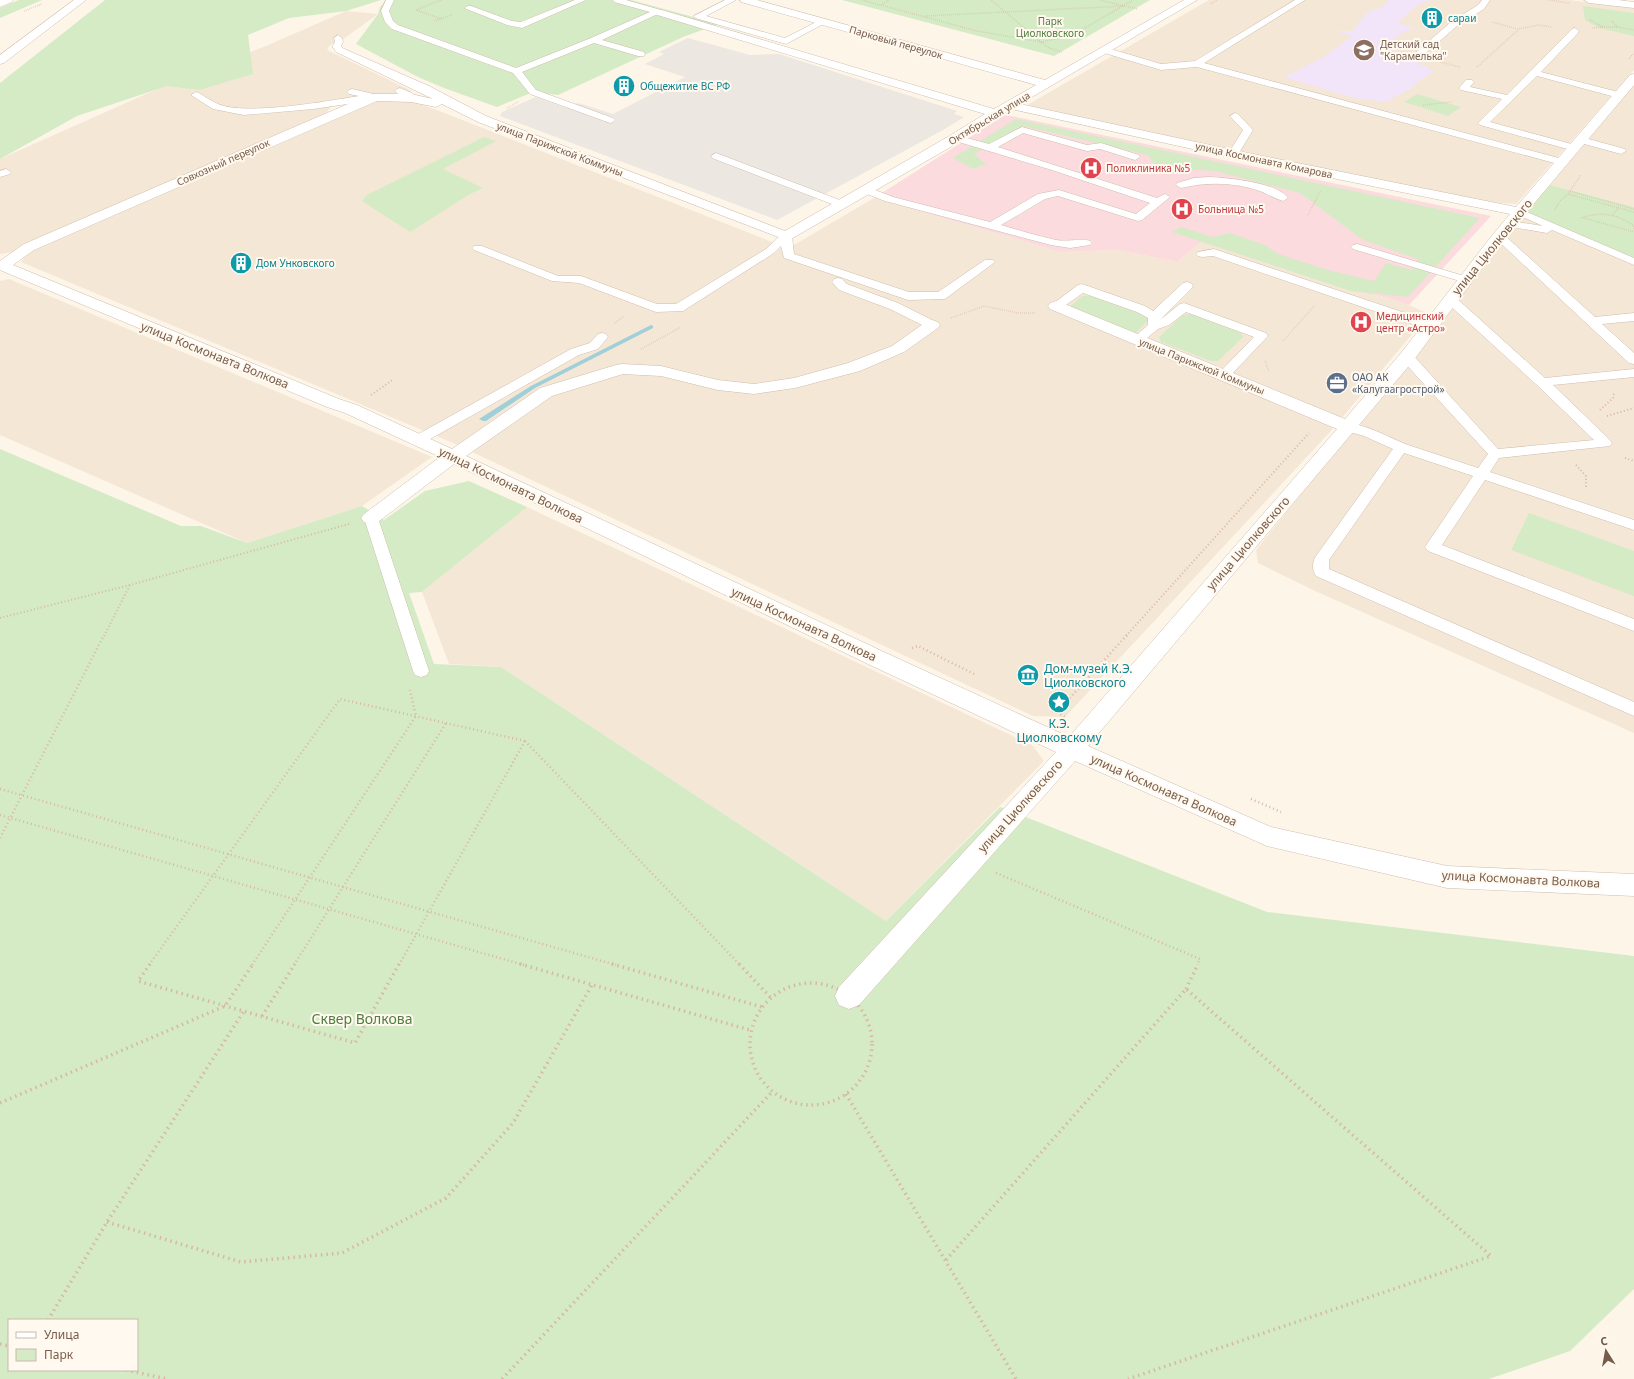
<svg xmlns="http://www.w3.org/2000/svg" width="1634" height="1379" viewBox="0 0 1634 1379" font-family="'Noto Sans',sans-serif">
<rect width="100%" height="100%" fill="#fdf5e8"/>
<!-- residential -->
<g fill="#f5e7d6">
<path d="M 1209,0 L 1568,0 L 1634,8 L 1634,70 L 1516,204 L 1489,202 L 1033,109 L 1029,104 Z"/>
<path d="M 346,11 L 378,14 L 342,40 L 330,45 L 327,50 L 412,91 L 335,103 L 325,114 L 15,252 L 0,254 L 0,159 L 189,75 L 266,46 Z"/>
<path d="M 1634,84 L 1634,207 L 1550,185 Z"/>
<path d="M 390,98 L 407,99 L 442,112 L 772,242 L 794,245 L 874,198 L 1060,252 L 1119,250 L 1177,262 L 1203,240 L 1409,305 L 1429,314 L 1330,432 L 1065,717 L 1033,716 L 453,443 L 21,262 L 29,250 L 370,102 Z"/>
<path d="M 1527,212 L 1634,258 L 1634,733 L 1313,590 L 1258,563 L 1256,550 Z"/>
<path d="M 9,279 L 432,457 L 362,506 L 247,543 L 0,435 L 0,281 Z"/>
<path d="M 527,507 L 1032,745 L 1044,761 L 886,921 L 501,667 L 449,664 L 422,592 Z"/>
</g>
<!-- industrial -->
<path fill="#ede7e1" d="M 688,38 L 750,55 L 779,54 L 957,111 L 954,114 L 964,117 L 943,130 L 777,220 L 500,116 L 502,112 L 536,97 L 566,108 L 578,103 L 613,114 L 685,77 L 645,64 L 664,54 L 659,52 Z"/>
<!-- education -->
<path fill="#f2e4f9" d="M 1388,0 L 1430,0 L 1416,6 L 1398,23 L 1423,30 L 1412,28 L 1387,42 L 1398,45 L 1389,54 L 1419,61 L 1416,64 L 1429,67 L 1428,69 L 1435,71 L 1415,84 L 1417,85 L 1386,102 L 1354,98 L 1284,77 L 1324,57 L 1352,36 L 1334,31 L 1353,31 L 1366,13 L 1384,6 Z"/>
<!-- medical -->
<path fill="#fbdbde" d="M 1005,115 L 1016,117 L 1491,216 L 1409,305 L 1374,294 L 1372,295 L 1203,240 L 1177,262 L 1119,250 L 1060,252 L 874,198 Z"/>
<!-- green -->
<g fill="#d4ebc5" fill-rule="evenodd">
<path d="M 19,0 L 42,0 L 0,18 L 0,8 Z"/>
<path d="M 105,0 L 381,0 L 346,11 L 289,18 L 248,35 L 253,74 L 199,90 L 167,86 L 77,116 L 0,159 L 0,83 Z"/>
<path d="M 387,0 L 631,0 L 719,24 L 683,37 L 558,95 L 533,92 L 497,107 L 444,88 L 418,77 L 356,44 L 378,14 L 380,7 Z"/>
<path d="M 842,0 L 1150,0 L 1054,56 Z"/>
<path d="M 1583,6 L 1634,13 L 1634,36 L 1599,28 L 1585,20 Z"/>
<path d="M 1417,94 L 1461,107 L 1448,116 L 1404,102 Z"/>
<path d="M 1016,119 L 1480,218 L 1408,297 L 1351,291 L 1172,232 L 1181,227 L 1213,237 L 1230,233 L 1265,245 L 1278,254 L 1328,270 L 1374,281 L 1386,263 L 1412,270 L 1418,259 L 1363,240 L 1300,193 L 1215,171 L 1158,168 L 1148,155 L 1023,126 L 974,154 L 986,164 L 973,169 L 953,158 Z"/>
<path d="M 484,137 L 496,141 L 443,169 L 483,188 L 470,194 L 410,232 L 362,201 L 367,195 Z"/>
<path d="M 1550,185 L 1634,207 L 1634,258 L 1527,212 Z"/>
<path d="M 1082,296 L 1091,296 L 1146,316 L 1149,319 L 1135,334 L 1070,307 Z"/>
<path d="M 1191,314 L 1241,333 L 1243,337 L 1218,361 L 1211,361 L 1161,342 L 1159,337 L 1183,315 Z"/>
<path d="M 0,449 L 181,526 L 201,526 L 247,543 L 362,506 L 384,520 L 425,491 L 469,481 L 527,507 L 422,592 L 409,593 L 434,664 L 501,667 L 886,921 L 1000,807 L 1267,912 L 1634,956 L 1634,1289 L 1570,1351 L 1489,1379 L 0,1379 ZM 9,1320 L 137,1320 L 137,1370 L 9,1370 Z"/>
<path d="M 1529,513 L 1634,551 L 1634,596 L 1511,550 Z"/>
</g>
<g fill="none" stroke-linecap="round" stroke-linejoin="round">
<!-- stream -->
<path fill="#a1cfd9" fill-rule="evenodd" d="M 651,325 L 653,326 L 653,328 L 535,388 L 486,421 L 483,421 L 479,419 L 531,386 Z"/>
<!-- lane casing -->
<g stroke="#cfbdad" stroke-width="1">
<g id="lane">
<path d="M 386,0 L 394,0 L 389,11 L 393,21 L 398,25 L 516,68 L 591,38 L 650,12 L 614,2 L 613,0 L 626,0 L 661,10 L 662,12 L 602,40 L 644,52 L 645,54 L 644,56 L 638,56 L 594,43 L 522,72 L 536,90 L 613,118 L 615,120 L 613,122 L 610,123 L 530,94 L 513,73 L 392,29 L 385,22 L 381,11 Z"/>
<path d="M 575,0 L 586,0 L 522,28 L 507,25 L 464,8 L 468,6 L 471,6 L 512,21 L 521,22 Z"/>
<path d="M 725,0 L 736,0 L 706,16 L 785,38 L 820,20 L 826,20 L 827,22 L 786,44 L 695,18 L 694,16 Z"/>
<path d="M 1295,0 L 1305,0 L 1204,63 L 1566,160 L 1567,162 L 1566,164 L 1558,164 L 1197,67 L 1161,70 L 1101,52 L 1100,50 L 1104,47 L 1161,64 L 1195,61 Z"/>
<path d="M 1482,0 L 1490,0 L 1484,9 L 1457,26 L 1420,58 L 1414,58 L 1413,56 L 1414,54 L 1451,22 L 1478,5 Z"/>
<path d="M 1575,28 L 1579,31 L 1578,33 L 1541,72 L 1622,93 L 1624,95 L 1622,97 L 1619,98 L 1537,76 L 1490,122 L 1579,146 L 1580,148 L 1579,150 L 1571,150 L 1480,125 L 1478,123 L 1502,99 L 1461,90 L 1459,88 L 1466,80 L 1472,80 L 1474,82 L 1470,87 L 1507,95 L 1572,29 Z"/>
<path d="M 338,35 L 342,38 L 343,42 L 341,46 L 344,50 L 340,53 L 332,47 L 335,42 L 334,38 Z"/>
<path d="M 400,88 L 412,93 L 416,98 L 414,100 L 408,100 C 404,95 398,95 395,91 L 397,89 Z"/>
<path d="M 352,89 L 378,95 L 380,97 L 375,100 L 313,109 L 244,115 L 213,109 L 191,95 L 196,92 L 199,93 C 205,97 212,101 218,104 C 245,116 328,101 359,96 L 349,94 L 347,92 L 349,90 Z"/>
<path d="M 1235,113 L 1238,114 L 1253,130 L 1237,156 L 1233,157 L 1228,154 L 1243,130 L 1230,116 Z"/>
<path d="M 1022,127 L 1087,145 L 1101,143 L 1139,155 L 1140,157 L 1135,160 L 1100,149 L 1087,151 L 1023,133 L 998,147 L 1157,198 L 1165,194 L 1170,197 L 1142,220 L 1138,221 L 1058,196 L 1045,199 L 1001,225 C 1019,230 1037,236 1056,240 C 1068,242 1081,238 1090,241 L 1092,243 L 1090,245 L 1070,248 L 1051,245 L 885,201 L 862,192 L 861,190 L 866,187 L 870,188 L 893,197 L 990,222 L 1038,194 L 1059,190 L 1136,214 L 1150,203 L 1052,170 L 952,140 L 951,138 L 956,135 L 989,144 Z"/>
<path d="M 1581,137 L 1625,149 L 1626,151 L 1621,154 L 1577,142 L 1576,140 Z"/>
<path d="M 716,153 L 845,202 L 846,204 L 845,206 L 837,206 L 712,158 L 711,156 Z"/>
<path d="M 6,169 L 11,172 L 10,174 L 0,177 L 0,171 Z"/>
<path d="M 1209,177 C 1228,178 1276,182 1288,198 L 1283,201 C 1275,199 1268,194 1260,191 C 1234,182 1207,182 1181,188 L 1176,185 L 1177,183 L 1194,178 Z"/>
<path d="M 1520,209 L 1634,258 L 1634,265 L 1552,230 L 1547,233 L 1506,226 L 1504,224 L 1506,222 L 1510,221 L 1543,226 L 1516,214 L 1515,212 Z"/>
<path d="M 786,233 L 792,236 L 794,254 L 909,292 L 938,292 L 985,260 L 993,260 L 995,262 L 945,299 L 908,300 L 784,258 L 781,246 L 774,253 L 683,311 L 656,312 L 579,283 L 552,281 L 474,250 L 472,248 L 474,246 L 482,246 L 558,276 L 581,276 L 657,304 L 676,304 L 766,249 L 782,234 Z"/>
<path d="M 1499,233 L 1503,234 L 1595,317 L 1634,313 L 1634,321 L 1602,324 L 1634,353 L 1634,364 L 1629,363 L 1495,238 L 1493,236 L 1495,234 Z"/>
<path d="M 1357,244 L 1471,278 L 1473,280 L 1471,282 L 1463,282 L 1353,249 L 1351,247 L 1353,245 Z"/>
<path d="M 1214,249 L 1435,323 L 1437,326 L 1435,329 L 1427,329 L 1213,256 L 1202,257 L 1198,256 L 1196,254 L 1198,252 Z"/>
<path d="M 838,278 L 842,279 L 847,284 L 898,303 L 936,322 L 938,325 L 936,328 L 928,328 L 890,309 L 839,290 L 832,282 L 834,279 Z"/>
<path d="M 1187,282 L 1191,283 L 1193,286 L 1191,289 L 1160,320 L 1180,304 L 1184,303 L 1266,333 L 1268,336 L 1229,377 L 1219,377 L 1218,374 L 1254,337 L 1186,312 L 1169,325 L 1158,329 L 1141,343 L 1133,343 L 1131,340 L 1148,325 L 1148,318 L 1137,312 L 1083,293 L 1060,309 L 1052,309 L 1050,306 L 1078,285 L 1082,284 L 1145,306 L 1153,311 L 1183,283 Z"/>
<path d="M 1450,295 L 1454,296 L 1545,378 L 1634,369 L 1634,377 L 1553,385 L 1610,440 L 1612,443 L 1610,446 L 1499,458 L 1490,472 L 1634,520 L 1634,530 L 1485,480 L 1442,545 L 1634,619 L 1634,631 L 1428,551 L 1425,547 L 1473,476 L 1404,453 L 1329,560 L 1329,569 L 1634,702 L 1634,716 L 1316,576 C 1312,570 1312,562 1316,556 L 1393,449 L 1364,436 L 1343,430 L 1341,427 L 1343,424 C 1359,420 1392,439 1408,445 C 1431,453 1455,460 1478,468 L 1488,454 L 1402,360 L 1401,357 L 1402,354 L 1412,354 L 1498,449 L 1594,440 L 1537,385 L 1446,302 L 1444,299 L 1446,296 Z"/>
<path d="M 602,333 L 606,334 L 608,337 L 598,349 L 579,355 L 423,443 L 418,444 L 413,443 L 411,440 L 413,437 L 571,349 L 590,343 L 598,334 Z"/>
<path d="M 371,513 L 376,515 L 378,518 L 429,671 L 427,675 L 421,677 L 415,675 L 413,671 L 364,518 L 366,515 Z"/>
</g>
</g>
<!-- street casing -->
<g stroke="#cfbdad" stroke-width="1">
<g id="street">
<path d="M 0,0 L 13,0 L 12,2 L 0,7 Z"/>
<path d="M 740,0 L 757,0 L 1045,80 L 1184,0 L 1197,0 L 1020,104 L 1233,150 L 1516,207 L 1630,75 L 1634,74 L 1634,85 L 1504,239 L 1413,361 L 1088,746 L 1271,827 L 1447,866 L 1634,874 L 1634,896 L 1447,888 L 1267,846 L 1075,761 L 859,1005 L 849,1009 L 839,1005 L 835,996 L 839,987 L 1056,752 L 870,665 L 454,464 L 378,522 L 371,524 L 364,522 L 361,518 L 364,514 L 440,457 L 345,413 L 327,407 L 0,270 L 0,261 L 24,244 L 371,94 L 411,94 L 433,99 L 336,52 L 334,50 L 336,48 L 340,47 L 429,86 L 486,116 L 785,231 L 951,135 L 985,114 L 654,14 L 653,12 L 654,10 L 662,10 L 994,109 L 1036,85 L 741,2 ZM 377,101 L 411,102 L 436,107 L 442,104 L 478,122 L 786,240 L 791,239 L 961,141 L 1011,109 L 1233,158 L 1510,214 L 1494,233 L 1401,353 L 1345,419 L 1062,303 L 1056,301 L 1050,303 L 1048,306 L 1050,309 L 1337,429 L 1069,737 L 886,653 L 466,456 L 552,396 L 623,374 L 661,376 L 718,390 L 754,394 L 795,388 L 860,371 L 904,352 L 938,328 L 940,325 L 938,322 L 932,320 L 926,322 L 892,346 L 848,363 L 794,378 L 754,384 L 718,380 L 661,366 L 622,364 L 616,365 L 540,388 L 452,449 L 357,405 L 339,399 L 13,265 L 34,250 Z"/>
</g>
</g>
<!-- secondary casing -->
<g stroke="#d2beaa" stroke-width="1">
<g id="secondary">
<path d="M 74,0 L 86,0 L 4,63 L 0,64 L 0,55 Z"/>
<path d="M 1584,0 L 1618,0 L 1634,2 L 1634,8 L 1589,3 Z"/>
</g>
</g>
<!-- path-far3 -->
<g stroke="#d8b8a2" stroke-width="1.5" stroke-dasharray="0.5 1.5" stroke-linecap="butt">
<path d="M 441,0 L 416,10 L 442,19"/>
<path d="M 862,0 L 977,31 L 1041,42 L 991,0"/>
<path d="M 1099,0 L 1138,9"/>
<path d="M 1548,0 L 1570,3"/>
<path d="M 1211,4 L 1217,0"/>
<path d="M 881,5 L 889,0"/>
<path d="M 24,11 L 42,4"/>
<path d="M 925,16 L 1124,6"/>
<path d="M 1590,20 L 1603,27 L 1617,27 L 1612,21"/>
<path d="M 434,21 L 452,15"/>
<path d="M 1492,22 L 1518,29 L 1539,25 L 1552,27"/>
<path d="M 1617,27 L 1634,30"/>
<path d="M 1592,28 L 1603,27"/>
<path d="M 1025,38 L 1064,36"/>
<path d="M 1062,52 L 1049,48 L 1041,42 L 1071,36 L 1133,0"/>
<path d="M 1629,59 L 1634,53"/>
<path d="M 1440,62 L 1460,67"/>
<path d="M 1477,67 L 1518,30"/>
<path d="M 1423,105 L 1452,102"/>
<path d="M 507,108 L 518,102"/>
<path d="M 1570,191 L 1634,209"/>
<path d="M 1568,194 L 1634,212"/>
<path d="M 1555,209 L 1560,201 L 1568,194 L 1581,175"/>
<path d="M 1308,215 L 1321,190"/>
<path d="M 1613,215 L 1619,207"/>
<path d="M 1581,218 C 1601,211 1617,214 1634,226 L 1634,230"/>
<path d="M 1584,218 L 1634,232"/>
<path d="M 951,318 L 984,306 L 1018,313 L 1035,313"/>
<path d="M 615,323 L 624,316"/>
<path d="M 1283,341 L 1314,306"/>
<path d="M 641,349 L 681,327"/>
<path d="M 1265,361 L 1269,371"/>
</g>
<!-- path-far2 -->
<g stroke="#d8b8a2" stroke-width="2" stroke-dasharray="1 2.5" stroke-linecap="butt">
<path d="M 371,395 L 394,379"/>
<path d="M 1600,410 L 1613,398 L 1614,393"/>
<path d="M 1607,416 L 1634,408"/>
<path d="M 1625,458 L 1634,461"/>
<path d="M 1576,465 L 1586,476 L 1586,488"/>
<path d="M 0,618 L 130,585 L 349,524"/>
<path d="M 104,636 L 130,585"/>
<path d="M 1126,636 L 1309,433"/>
</g>
<!-- path-far1 -->
<g stroke="#d8b8a2" stroke-width="2.5" stroke-dasharray="1 3" stroke-linecap="butt">
<path d="M 912,648 L 918,646 L 974,674"/>
<path d="M 1052,711 L 1057,712 L 1127,635"/>
<path d="M 1057,712 L 1065,717"/>
<path d="M 525,741 L 740,965"/>
<path d="M 0,789 L 616,965"/>
<path d="M 1251,799 L 1281,812"/>
<path d="M 0,815 L 524,965"/>
<path d="M 0,838 L 104,635"/>
<path d="M 996,873 L 1200,959 L 1197,965"/>
<path d="M 149,965 L 340,699 L 525,741"/>
<path d="M 252,965 L 416,716 L 410,690"/>
<path d="M 294,965 L 446,723"/>
<path d="M 399,965 L 525,741"/>
</g>
<!-- path -->
<g stroke="#d8b8a2" stroke-width="3.5" stroke-dasharray="1.5 4" stroke-linecap="butt">
<path d="M 150,964 L 138,981 L 355,1043 L 399,964"/>
<path d="M 520,964 L 750,1030"/>
<path d="M 612,964 L 762,1007"/>
<path d="M 739,964 L 771,998"/>
<circle cx="811" cy="1044" r="61"/>
<path d="M 1186,989 L 1198,964"/>
<path d="M 262,1016 L 295,964"/>
<path d="M 846,1094 L 1016,1379"/>
<path d="M 0,1103 L 225,1006 L 253,964"/>
<path d="M 107,1222 L 241,1262 L 342,1253 L 446,1198 L 513,1123 L 592,985"/>
<path d="M 946,1260 L 1186,989 L 1491,1256 L 1128,1379"/>
<path d="M 48,1320 L 107,1222 L 244,1011"/>
<path d="M 0,1344 L 9,1346"/>
<path d="M 126,1370 L 167,1379"/>
<path d="M 502,1379 L 772,1092"/>
</g>
<!-- lane -->
<use href="#lane" fill="#fff" fill-rule="evenodd"/>
<!-- street -->
<use href="#street" fill="#fff" fill-rule="evenodd"/>
<!-- secondary -->
<use href="#secondary" fill="#fff" fill-rule="evenodd"/>
</g>
<!-- icons -->
<defs>
<g id="building-disc" transform="scale(1.15)"><circle r="9.5" fill="#0f9aa8" stroke="#fff9ef"/><path d="M-4-6H4V6H1V3H-1V6H-4ZM-2.5-4.3h1.7v1.8h-1.7ZM.8-4.3h1.7v1.8H.8ZM-2.5-1h1.7V.8h-1.7ZM.8-1h1.7V.8H.8Z" fill="#fff"/></g>
<g id="school-disc" transform="scale(1.15)"><circle r="9.5" fill="#8d6e63" stroke="#fff9ef"/><path d="M0-5L7-2L0 1L-7-2ZM-4 1L0 2.5L4 1V4Q0 6-4 4Z" fill="#fff"/></g>
<g id="hospital-disc" transform="scale(1.15)"><circle r="9.5" fill="#e0444e" stroke="#fff9ef"/><path d="M-5-5h3v3.5h4V-5h3V5h-3V1.5h-4V5h-3Z" fill="#fff"/></g>
<g id="office-disc" transform="scale(1.15)"><circle r="9.5" fill="#5c6f8a" stroke="#fff9ef"/><path d="M-6-3h4V-5.5h4V-3h4V5H-6ZM-1-4.5V-3h2v-1.5ZM-6 0V1H6V0Z" fill="#fff"/></g>
<g id="museum-disc" transform="scale(1.15)"><circle r="9.5" fill="#0f9aa8" stroke="#fff9ef"/><path d="M0-6L6-3V-2H-6V-3ZM-5-1h2V3h-2ZM-1-1h2V3h-2ZM3-1h2V3H3ZM-6 4H6V6H-6Z" fill="#fff"/></g>
<g id="sight-disc" transform="scale(1.15)"><circle r="9.5" fill="#0f9aa8" stroke="#fff9ef"/><path d="M0-6L1.8-2.2L6-1.7L2.9 1.2L3.7 5.4L0 3.3L-3.7 5.4L-2.9 1.2L-6-1.7L-1.8-2.2Z" fill="#fff"/></g>
</defs>
<g fill-rule="evenodd">
<use href="#building-disc" x="1432" y="18"/>
<use href="#school-disc" x="1364" y="50"/>
<use href="#building-disc" x="624" y="86"/>
<use href="#hospital-disc" x="1091" y="168"/>
<use href="#hospital-disc" x="1182" y="209"/>
<use href="#building-disc" x="241" y="263"/>
<use href="#hospital-disc" x="1361" y="322"/>
<use href="#office-disc" x="1337" y="383"/>
<use href="#museum-disc" x="1028" y="675"/>
<use href="#sight-disc" x="1059" y="702"/>
</g>
<g text-anchor="middle" dominant-baseline="central" stroke-width="4" stroke-linejoin="round" paint-order="stroke">
<!-- far-culture labels -->
<g font-size="10" fill="#0d838f" stroke="#fff9ef" text-anchor="start">
<text x="1448" y="18">сараи</text>
<text x="640" y="86">Общежитие ВС РФ</text>
<text x="256" y="263">Дом Унковского</text>
</g>
<!-- far-park labels -->
<g font-size="10" fill="#527e42" stroke="#fff9ef">
<text x="1050" y="21">Парк<tspan x="1050" dy="12">Циолковского</tspan></text>
</g>
<!-- far-street labels -->
<g font-size="10" fill="#785c4b" stroke="#fff9ef">
<text transform="translate(896 42) rotate(16)">Парковый переулок</text>
<text transform="translate(989 118) rotate(-31)">Октябрьская улица</text>
<text transform="translate(560 149) rotate(21)">улица Парижской Коммуны</text>
<text transform="translate(1264 160) rotate(12)">улица Космонавта Комарова</text>
<text transform="translate(223 162) rotate(-24)">Совхозный переулок</text>
<text transform="translate(1202 366) rotate(22)">улица Парижской Коммуны</text>
</g>
<!-- far-education labels -->
<g font-size="10" fill="#785e54" stroke="#fff9ef" text-anchor="start">
<text x="1380" y="44">Детский сад<tspan x="1380" dy="12">"Карамелька"</tspan></text>
</g>
<!-- far-health labels -->
<g font-size="10" fill="#be3a42" stroke="#fff9ef" text-anchor="start">
<text x="1106" y="168">Поликлиника №5</text>
<text x="1198" y="209">Больница №5</text>
<text x="1376" y="316">Медицинский<tspan x="1376" dy="12">центр «Астро»</tspan></text>
</g>
<!-- far-service labels -->
<g font-size="10" fill="#4e5e75" stroke="#fff9ef" text-anchor="start">
<text x="1352" y="377">ОАО АК<tspan x="1352" dy="12">«Калугаагрострой»</tspan></text>
</g>
<!-- street labels -->
<g font-size="12" fill="#785c4b" stroke="#fff9ef">
<text transform="translate(1492 247) rotate(-51)">улица Циолковского</text>
<text transform="translate(215 355) rotate(22)">улица Космонавта Волкова</text>
<text transform="translate(511 485) rotate(26)">улица Космонавта Волкова</text>
<text transform="translate(1248 543) rotate(-49)">улица Циолковского</text>
<text transform="translate(804 624) rotate(25)">улица Космонавта Волкова</text>
<text transform="translate(1164 790) rotate(24)">улица Космонавта Волкова</text>
<text transform="translate(1020 806) rotate(-48)">улица Циолковского</text>
<text transform="translate(1521 879) rotate(3)">улица Космонавта Волкова</text>
</g>
<!-- culture labels -->
<g font-size="12" fill="#0d838f" stroke="#fff9ef" text-anchor="start">
<text x="1044" y="668">Дом-музей К.Э.<tspan x="1044" dy="14">Циолковского</tspan></text>
<text x="1059" y="723" text-anchor="middle">К.Э.<tspan x="1059" dy="14">Циолковскому</tspan></text>
</g>
<!-- near-park labels -->
<g font-size="14" fill="#527e42" stroke="#fff9ef">
<text x="362" y="1018">Сквер Волкова</text>
</g>
</g>
<!-- legend -->
<rect x="8" y="1319" width="130" height="52" fill="#fff9ef" stroke="#c9baad"/>
<rect x="16" y="1332" width="20" height="6" fill="#ffffff" stroke="#c9baad"/>
<text x="44" y="1339" font-size="12" fill="#785c4b">Улица</text>
<rect x="16" y="1349" width="20" height="12" fill="#d4ebc5" stroke="#c9baad"/>
<text x="44" y="1359" font-size="12" fill="#785c4b">Парк</text>
<!-- north arrow -->
<g transform="translate(1606 1351) rotate(349)" stroke="#fff9ef" stroke-width="3" paint-order="stroke">
<path d="M0-3L7 15L0 10L-7 15Z" fill="#785c4b"/>
<text y="-6" font-size="11" font-weight="bold" text-anchor="middle" fill="#785c4b">С</text>
</g>
</svg>
